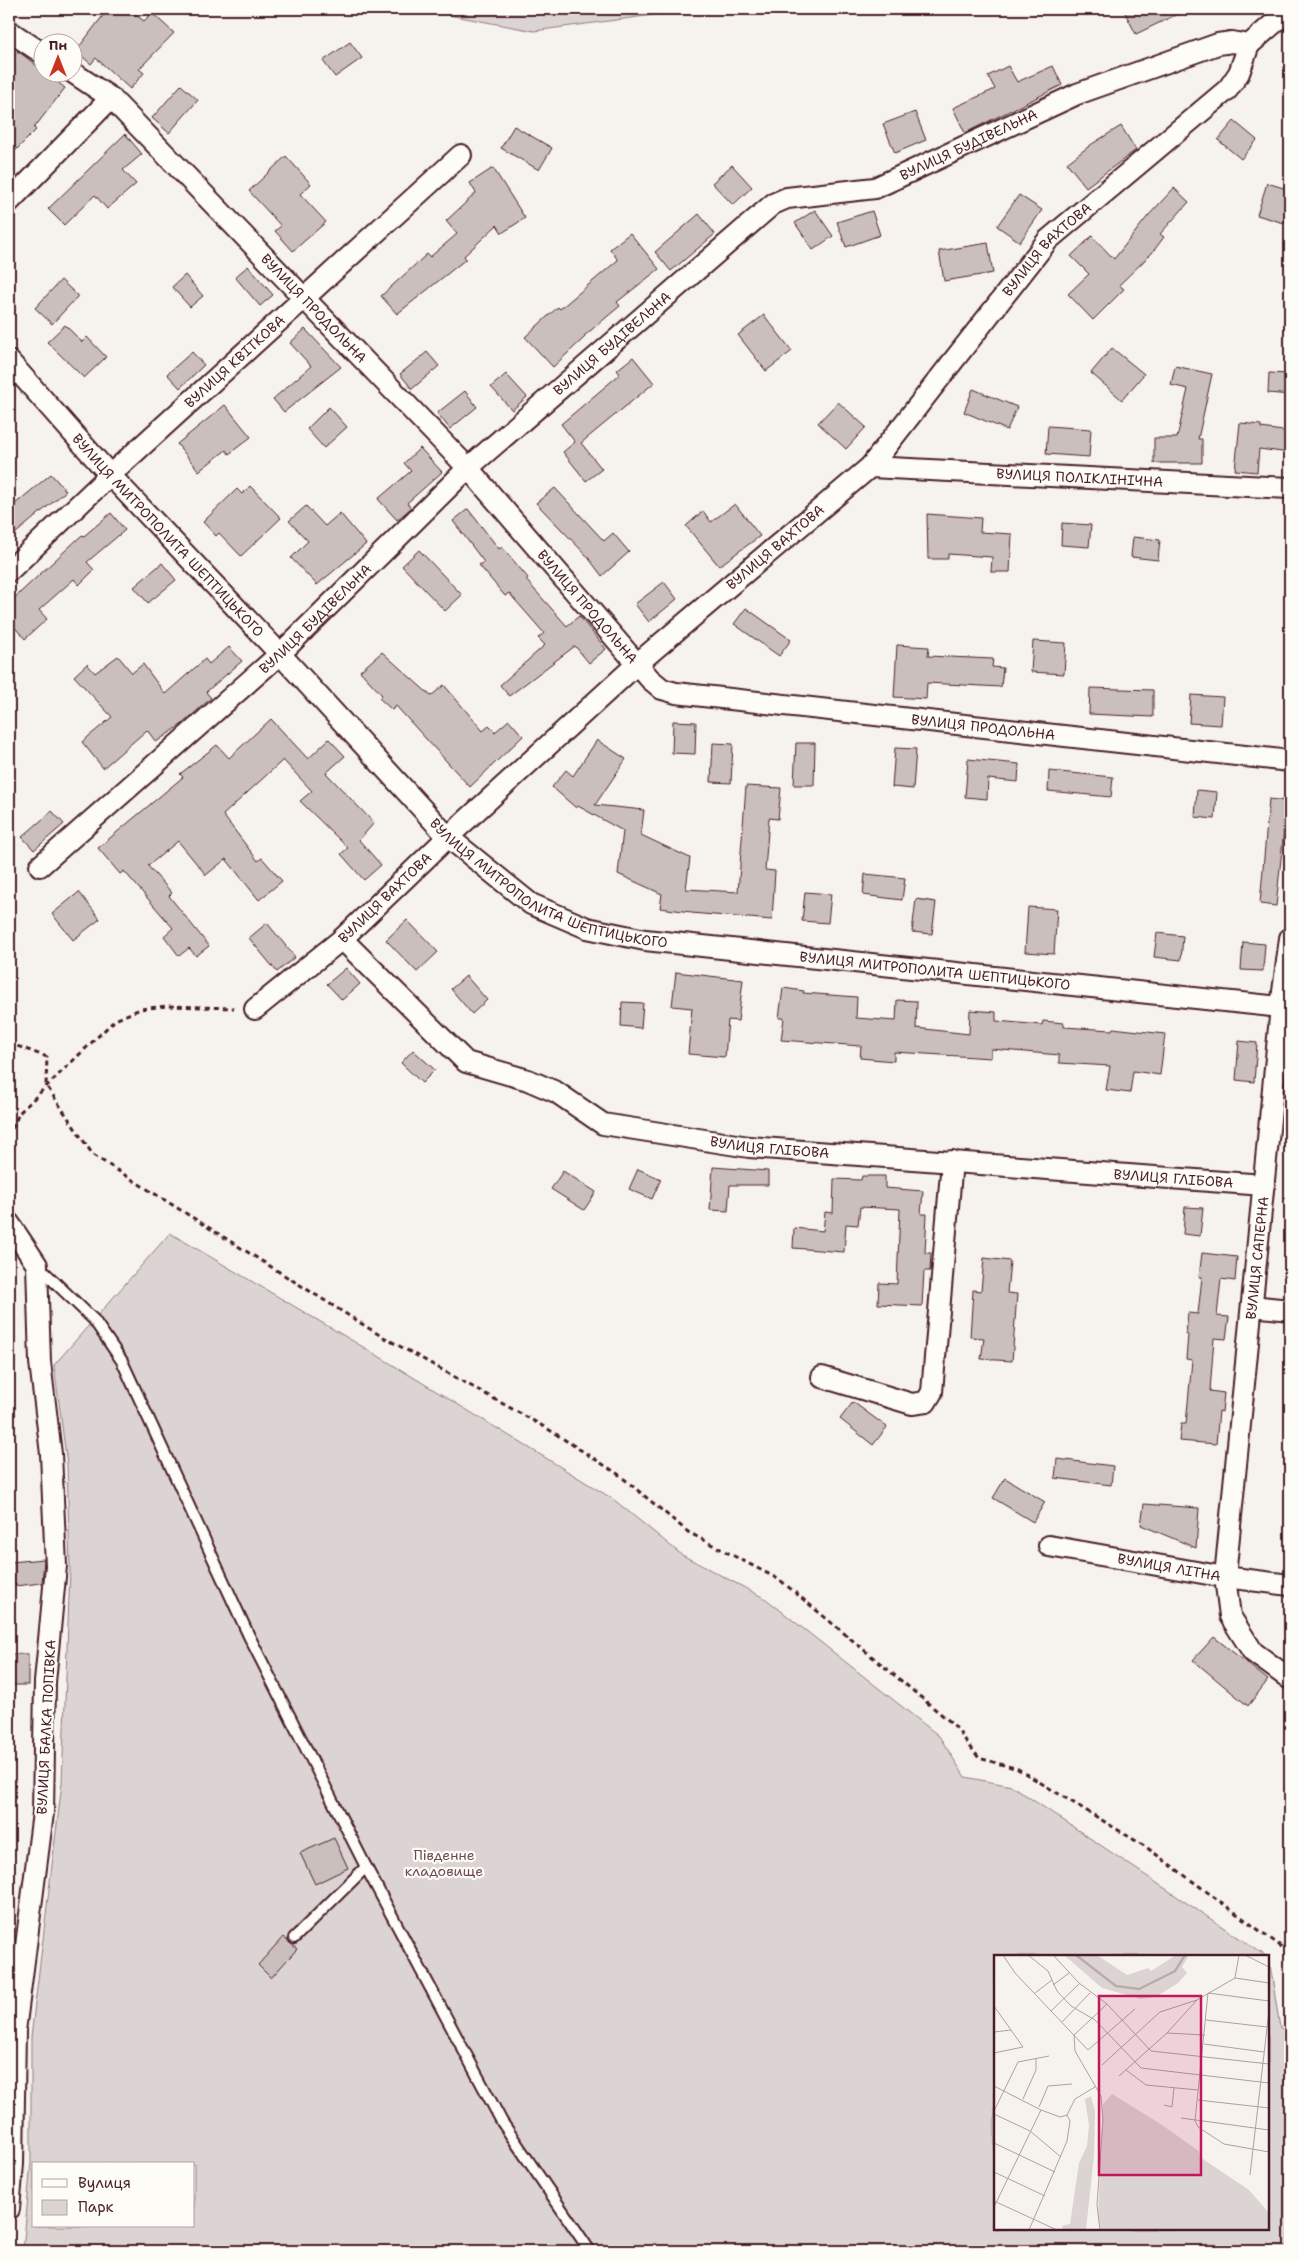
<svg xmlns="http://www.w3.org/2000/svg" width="1299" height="2260" viewBox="0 0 1299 2260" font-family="'Shantell Sans',sans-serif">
<rect width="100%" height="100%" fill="#f6f3ef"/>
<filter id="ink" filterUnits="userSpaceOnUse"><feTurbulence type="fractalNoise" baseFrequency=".02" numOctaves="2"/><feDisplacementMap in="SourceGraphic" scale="10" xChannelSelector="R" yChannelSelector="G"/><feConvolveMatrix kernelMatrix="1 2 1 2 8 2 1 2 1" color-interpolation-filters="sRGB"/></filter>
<g filter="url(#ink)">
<!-- green -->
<g fill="#dcd4d2" stroke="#937a7e" fill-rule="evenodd">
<path d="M 417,9 L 698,9 L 534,31 Z"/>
<path d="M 170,1233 L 380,1357 L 613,1499 L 682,1555 L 766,1599 L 939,1736 L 965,1777 L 1012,1786 L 1266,1956 L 995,1956 L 995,2229 L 1268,2229 L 1268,1957 L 1269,1958 L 1280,2028 L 1290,2032 L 1290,2251 L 23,2251 L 31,2162 L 31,2037 L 62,1783 L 70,1569 L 67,1464 L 54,1365 ZM 34,2164 L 194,2164 L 194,2226 L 34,2226 Z"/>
</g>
<!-- building -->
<g fill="#cbbfbe" stroke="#4a1f2b">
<path d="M 108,9 L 128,9 L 144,21 L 152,13 L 174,33 L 139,69 L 144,73 L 130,89 L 96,58 L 91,64 L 76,51 Z"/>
<path d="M 1123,9 L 1188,9 L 1136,34 Z"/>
<path d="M 350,42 L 362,58 L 335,77 L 323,61 Z"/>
<path d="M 18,51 L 65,88 L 34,128 L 36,130 L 9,157 L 9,63 Z"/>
<path d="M 1008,66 L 1017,82 L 1053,66 L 1062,85 L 965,133 L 953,108 L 995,89 L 988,76 Z"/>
<path d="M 181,85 L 198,100 L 169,133 L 152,118 Z"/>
<path d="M 915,112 L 926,140 L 895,153 L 883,124 Z"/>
<path d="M 1234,121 L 1257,140 L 1241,159 L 1218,140 Z"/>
<path d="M 514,126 L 552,148 L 539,170 L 501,148 Z"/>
<path d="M 1121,126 L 1136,150 L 1086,187 L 1067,163 L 1092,144 Z"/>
<path d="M 125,134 L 142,154 L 123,170 L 136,184 L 107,209 L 95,195 L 64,225 L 48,209 Z"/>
<path d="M 286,156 L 311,184 L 300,194 L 326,222 L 293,251 L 275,231 L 281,226 L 249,191 Z"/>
<path d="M 732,165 L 752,187 L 733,205 L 712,183 Z"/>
<path d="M 493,168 L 525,218 L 502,233 L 497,225 L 464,256 L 466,259 L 397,314 L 381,296 L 427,254 L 430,257 L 457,234 L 446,221 L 476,193 L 470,183 Z"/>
<path d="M 1267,183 L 1290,190 L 1290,201 L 1284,223 L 1257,215 Z"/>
<path d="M 1174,188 L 1189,202 L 1160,234 L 1164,237 L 1152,253 L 1119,285 L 1124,289 L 1093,320 L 1068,294 L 1089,274 L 1071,256 L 1092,236 L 1114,259 L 1148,216 Z"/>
<path d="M 1019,195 L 1042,210 L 1020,242 L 997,226 Z"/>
<path d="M 815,210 L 833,236 L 813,250 L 795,223 Z"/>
<path d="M 872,211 L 880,235 L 846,247 L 837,222 Z"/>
<path d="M 699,214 L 715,234 L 671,271 L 655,252 Z"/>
<path d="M 630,233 L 659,269 L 617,302 L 620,306 L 584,336 L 585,337 L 553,367 L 525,337 L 558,307 L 560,309 L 618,260 L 610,249 Z"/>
<path d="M 988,243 L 993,273 L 944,281 L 939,251 Z"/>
<path d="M 248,266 L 273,295 L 260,306 L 235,277 Z"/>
<path d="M 185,275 L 203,296 L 190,307 L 172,287 Z"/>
<path d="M 61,280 L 78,296 L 52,324 L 35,308 Z"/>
<path d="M 764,315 L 792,351 L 766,371 L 738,335 Z"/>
<path d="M 65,325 L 82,342 L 87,337 L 106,357 L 84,378 L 47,342 Z"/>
<path d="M 305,329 L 341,367 L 284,412 L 273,399 L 311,366 L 290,343 Z"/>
<path d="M 1112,348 L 1144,374 L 1122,400 L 1091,373 Z"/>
<path d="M 192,352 L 204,365 L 180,388 L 167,374 Z"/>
<path d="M 427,352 L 439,366 L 412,389 L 400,374 Z"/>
<path d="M 633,357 L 654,383 L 581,443 L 602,469 L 586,481 L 563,452 L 575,442 L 561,424 L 620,374 L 617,370 Z"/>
<path d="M 1175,366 L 1212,374 L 1198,439 L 1202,439 L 1202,463 L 1154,463 L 1154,438 L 1177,438 L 1188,389 L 1171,385 Z"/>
<path d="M 1269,373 L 1290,374 L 1290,395 L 1268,393 Z"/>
<path d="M 506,374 L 527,397 L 512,410 L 491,387 Z"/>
<path d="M 973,389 L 1017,407 L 1007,430 L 964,412 Z"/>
<path d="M 465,391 L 477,407 L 450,429 L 437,413 Z"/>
<path d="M 838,402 L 866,427 L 846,449 L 818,423 Z"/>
<path d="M 225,405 L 251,437 L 229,454 L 226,450 L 199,471 L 177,444 Z"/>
<path d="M 329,407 L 347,427 L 324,448 L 307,429 Z"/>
<path d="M 1240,423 L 1261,425 L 1261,428 L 1290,432 L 1290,453 L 1259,449 L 1257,472 L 1235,470 Z"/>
<path d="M 1048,426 L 1091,429 L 1089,457 L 1046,454 Z"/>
<path d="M 420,448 L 442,472 L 407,503 L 411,508 L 397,520 L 378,499 L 411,471 L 404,463 Z"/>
<path d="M 51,474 L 66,491 L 9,539 L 9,509 Z"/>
<path d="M 250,486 L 281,518 L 241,556 L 219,533 L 216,536 L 203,522 L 237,489 L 242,494 Z"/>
<path d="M 555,488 L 604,541 L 613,533 L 629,552 L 602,576 L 587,556 L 536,503 Z"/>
<path d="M 735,504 L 760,536 L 719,566 L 686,526 L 703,511 L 711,522 Z"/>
<path d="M 306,506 L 325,526 L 340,513 L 366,544 L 317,585 L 291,558 L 308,541 L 289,521 Z"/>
<path d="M 468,509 L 499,549 L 502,547 L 528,578 L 526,580 L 567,626 L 579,616 L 606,649 L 589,663 L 575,646 L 509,696 L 500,685 L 545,645 L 538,638 L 544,633 L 509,593 L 505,596 L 479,565 L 484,562 L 453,521 Z"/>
<path d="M 111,513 L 125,530 L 87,562 L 94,570 L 79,585 L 74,579 L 39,610 L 47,619 L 25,639 L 9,621 L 9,603 L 82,535 L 84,536 Z"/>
<path d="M 927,514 L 981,518 L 980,532 L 1012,534 L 1010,572 L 991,572 L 992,557 L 948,554 L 948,559 L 928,559 Z"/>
<path d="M 1062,523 L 1091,525 L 1089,547 L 1061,545 Z"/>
<path d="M 1133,537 L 1160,540 L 1158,560 L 1131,557 Z"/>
<path d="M 419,550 L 462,595 L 445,611 L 402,566 Z"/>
<path d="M 162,563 L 176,580 L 148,603 L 134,587 Z"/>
<path d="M 664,582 L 677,599 L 649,622 L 635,604 Z"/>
<path d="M 746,608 L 791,640 L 779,656 L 734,624 Z"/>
<path d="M 1033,641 L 1066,643 L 1064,674 L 1031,672 Z"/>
<path d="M 897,645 L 929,647 L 928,656 L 993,659 L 992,667 L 1003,668 L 1001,687 L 927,683 L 926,699 L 894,697 Z"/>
<path d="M 229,647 L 242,661 L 206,692 L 211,698 L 181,725 L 156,742 L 147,730 L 103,768 L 82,742 L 112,717 L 74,676 L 87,664 L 95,673 L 118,656 L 132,673 L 143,664 L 165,694 L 205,659 L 209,664 Z"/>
<path d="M 382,652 L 431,696 L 444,685 L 483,731 L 489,726 L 495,732 L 509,720 L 523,736 L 470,787 L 396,706 L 392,710 L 379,698 L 382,695 L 360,671 Z"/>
<path d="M 1090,688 L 1153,690 L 1153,717 L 1089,714 Z"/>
<path d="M 1191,695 L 1223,697 L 1221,725 L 1189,723 Z"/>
<path d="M 271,719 L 308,759 L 329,739 L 345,756 L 326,773 L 374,823 L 359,840 L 381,865 L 364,880 L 341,854 L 348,848 L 300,801 L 312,791 L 283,760 L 223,815 L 258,861 L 262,858 L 282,881 L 259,900 L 226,859 L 206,875 L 178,841 L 148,866 L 172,893 L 169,896 L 209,946 L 196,956 L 189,948 L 179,956 L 164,936 L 173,928 L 124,871 L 120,874 L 98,848 L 183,777 L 180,774 L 217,745 L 229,758 Z"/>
<path d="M 673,721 L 696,722 L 695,754 L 672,753 Z"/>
<path d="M 597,740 L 626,759 L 595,805 L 644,810 L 641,835 L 690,858 L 686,889 L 738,892 L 746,786 L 781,788 L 778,819 L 769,818 L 765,870 L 775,871 L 772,920 L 691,913 L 691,912 L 660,908 L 662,894 L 618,874 L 623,831 L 578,806 L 576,808 L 552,787 L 566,770 L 573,776 Z"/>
<path d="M 713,743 L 733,744 L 731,783 L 711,782 Z"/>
<path d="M 796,743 L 815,743 L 814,785 L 794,785 Z"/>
<path d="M 895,748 L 916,749 L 913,789 L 892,787 Z"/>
<path d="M 968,759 L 1019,764 L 1018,782 L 988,779 L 987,799 L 965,797 Z"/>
<path d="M 1049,771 L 1113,777 L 1111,797 L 1048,791 Z"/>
<path d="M 1197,790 L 1217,792 L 1215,819 L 1195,817 Z"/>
<path d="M 1269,799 L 1287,801 L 1276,906 L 1260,904 Z"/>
<path d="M 52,811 L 64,824 L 34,850 L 22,837 Z"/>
<path d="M 865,874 L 905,878 L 902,900 L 863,895 Z"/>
<path d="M 79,892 L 100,919 L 73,940 L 52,914 Z"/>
<path d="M 805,892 L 831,894 L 828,923 L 802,921 Z"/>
<path d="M 916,899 L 936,902 L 932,934 L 912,932 Z"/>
<path d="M 1028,907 L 1057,909 L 1054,954 L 1025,952 Z"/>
<path d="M 407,920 L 438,952 L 417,972 L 386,940 Z"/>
<path d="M 267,923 L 295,957 L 277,972 L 249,938 Z"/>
<path d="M 1157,933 L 1183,936 L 1181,960 L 1154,957 Z"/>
<path d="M 1243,942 L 1265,944 L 1263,971 L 1241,970 Z"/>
<path d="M 346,968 L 360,984 L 342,1000 L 327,984 Z"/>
<path d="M 676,972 L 743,980 L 738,1021 L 728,1020 L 725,1057 L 688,1054 L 692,1008 L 672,1006 Z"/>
<path d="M 466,976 L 487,1000 L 472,1014 L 451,989 Z"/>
<path d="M 783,988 L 804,991 L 803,993 L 857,997 L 856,1018 L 896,1021 L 897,1000 L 917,1001 L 916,1028 L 969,1034 L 970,1010 L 996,1012 L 996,1021 L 1042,1025 L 1043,1021 L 1064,1023 L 1064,1027 L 1112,1030 L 1113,1028 L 1165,1034 L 1160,1075 L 1133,1071 L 1130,1093 L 1106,1090 L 1110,1066 L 1059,1063 L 1059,1055 L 991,1049 L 991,1058 L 894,1052 L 894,1061 L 860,1058 L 861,1046 L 781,1040 L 784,1018 L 779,1018 Z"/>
<path d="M 622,1002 L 643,1003 L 641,1028 L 621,1026 Z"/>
<path d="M 1239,1041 L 1257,1043 L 1254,1082 L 1236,1080 Z"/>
<path d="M 413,1050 L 435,1070 L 422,1083 L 401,1063 Z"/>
<path d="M 713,1167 L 768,1171 L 768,1185 L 730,1185 L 728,1211 L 710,1210 Z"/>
<path d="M 638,1169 L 661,1179 L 652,1199 L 629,1189 Z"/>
<path d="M 563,1171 L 596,1192 L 584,1210 L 551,1189 Z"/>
<path d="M 862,1176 L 885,1176 L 885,1188 L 923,1191 L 921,1214 L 927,1214 L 925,1253 L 931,1253 L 930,1271 L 924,1271 L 922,1306 L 878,1304 L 879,1283 L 897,1284 L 900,1209 L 860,1207 L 858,1225 L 846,1224 L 844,1252 L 793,1248 L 794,1228 L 823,1231 L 825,1212 L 833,1213 L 834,1179 L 861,1180 Z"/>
<path d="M 1185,1207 L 1203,1208 L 1200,1236 L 1183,1234 Z"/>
<path d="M 1202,1253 L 1237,1257 L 1235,1281 L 1221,1279 L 1217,1316 L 1229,1317 L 1226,1339 L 1214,1338 L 1210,1391 L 1224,1393 L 1222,1412 L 1219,1411 L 1216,1444 L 1179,1441 L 1181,1424 L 1186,1424 L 1192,1360 L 1186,1359 L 1188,1335 L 1186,1334 L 1188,1313 L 1198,1314 L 1202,1277 L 1199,1277 Z"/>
<path d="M 984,1258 L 1010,1261 L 1007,1293 L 1017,1294 L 1012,1361 L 981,1359 L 984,1338 L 970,1337 L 973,1290 L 981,1291 Z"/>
<path d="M 853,1402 L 887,1427 L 873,1445 L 840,1419 Z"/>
<path d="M 1057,1459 L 1113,1466 L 1111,1485 L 1055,1478 Z"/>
<path d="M 1005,1478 L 1045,1502 L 1033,1522 L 993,1498 Z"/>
<path d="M 1144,1504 L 1199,1508 L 1196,1548 L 1141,1525 Z"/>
<path d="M 44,1559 L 42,1583 L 15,1586 L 16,1583 L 10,1583 L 10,1562 Z"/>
<path d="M 1214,1637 L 1268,1680 L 1248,1706 L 1193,1660 Z"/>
<rect x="9" y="1654" width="19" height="31"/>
<path d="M 334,1838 L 348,1868 L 315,1884 L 300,1853 Z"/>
<path d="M 283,1937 L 297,1949 L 271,1978 L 258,1965 Z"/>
</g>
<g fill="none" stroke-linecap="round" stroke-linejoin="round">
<!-- service casing -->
<g stroke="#4a1f2b" stroke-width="14">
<g id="service">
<path d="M 38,1266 L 94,1320 L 122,1361 L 249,1636 L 366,1867 L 502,2122 L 590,2251"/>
<path d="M 294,1938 L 366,1867"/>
</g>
</g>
<!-- minor casing -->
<g stroke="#4a1f2b" stroke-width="24">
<g id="minor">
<path d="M 9,31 L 42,53"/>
<path id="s1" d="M 72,72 L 111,98 L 468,468 L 650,679 L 662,689 L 676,693 L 1290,761"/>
<path d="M 9,202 L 111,98"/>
<path id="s2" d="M 9,361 L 110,475 L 280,654 L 448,837 L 531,904 L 587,928 L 645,940 L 1290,1008"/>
<path id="s3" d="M 870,467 L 1290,488"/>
<path id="s4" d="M 9,571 L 110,475 L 461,155"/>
<path id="s5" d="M 40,866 L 280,654 L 468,468 L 773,204 L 787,198 L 875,188 L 1077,94 L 1218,44 L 1232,42 L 1249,45 L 1290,9"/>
<path d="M 1290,938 L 1281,1007 L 1225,1577 L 1230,1616 L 1253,1652 L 1290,1679"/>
<path id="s6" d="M 342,939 L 466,1062 L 528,1080 L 556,1092 L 603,1124 L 749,1147 L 1264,1185"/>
<path id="s7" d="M 255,1009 L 342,939 L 448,837 L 638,663 L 870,467 L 1048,240 L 1228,89 L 1239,73 L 1249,45"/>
<path d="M 9,1223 L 37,1265 L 40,1362 L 51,1454 L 56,1566 L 45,1682 L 43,1813 L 15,2031 L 13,2164 L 9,2209"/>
<path d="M 1252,1306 L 1290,1310"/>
<path d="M 822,1377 L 912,1404 L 926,1402 L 932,1392 L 952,1161"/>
<path id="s8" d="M 1049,1546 L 1225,1577 L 1290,1585"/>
</g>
</g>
<!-- path -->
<g stroke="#4a1f2b" stroke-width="3" stroke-dasharray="5 4" stroke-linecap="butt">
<path d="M 9,1043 L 47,1057 L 46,1085 L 93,1155 L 378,1334 L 548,1429 L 618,1474 L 688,1532 L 780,1580 L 953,1724 L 979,1758 L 1018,1769 L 1146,1847 L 1286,1950 L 1290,1971"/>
<path d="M 9,1137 L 19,1113 L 115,1020 L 140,1009 L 167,1006 L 234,1008"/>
</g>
<!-- service -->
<use href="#service" stroke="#fdfcf7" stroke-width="10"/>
<!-- minor -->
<use href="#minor" stroke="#fdfcf7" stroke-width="20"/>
</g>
</g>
<g text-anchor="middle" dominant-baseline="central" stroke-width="4.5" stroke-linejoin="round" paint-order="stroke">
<!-- street labels -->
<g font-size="14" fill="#4a1f2b" stroke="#fdfcf7">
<text stroke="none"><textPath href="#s5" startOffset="1195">ВУЛИЦЯ БУДІВЕЛЬНА</textPath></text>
<text stroke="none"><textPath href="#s7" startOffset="1101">ВУЛИЦЯ ВАХТОВА</textPath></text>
<text stroke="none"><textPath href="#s1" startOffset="339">ВУЛИЦЯ ПРОДОЛЬНА</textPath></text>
<text stroke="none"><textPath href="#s5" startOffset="775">ВУЛИЦЯ БУДІВЕЛЬНА</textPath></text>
<text stroke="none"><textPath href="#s4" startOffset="308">ВУЛИЦЯ КВІТКОВА</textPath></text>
<text stroke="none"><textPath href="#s3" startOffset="210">ВУЛИЦЯ ПОЛІКЛІНІЧНА</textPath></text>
<text stroke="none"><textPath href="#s2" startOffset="236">ВУЛИЦЯ МИТРОПОЛИТА ШЕПТИЦЬКОГО</textPath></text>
<text stroke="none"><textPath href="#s7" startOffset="696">ВУЛИЦЯ ВАХТОВА</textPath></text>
<text stroke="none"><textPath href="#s1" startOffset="744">ВУЛИЦЯ ПРОДОЛЬНА</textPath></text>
<text stroke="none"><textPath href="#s5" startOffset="370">ВУЛИЦЯ БУДІВЕЛЬНА</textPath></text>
<text stroke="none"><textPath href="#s1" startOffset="1179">ВУЛИЦЯ ПРОДОЛЬНА</textPath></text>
<text stroke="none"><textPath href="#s2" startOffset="761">ВУЛИЦЯ МИТРОПОЛИТА ШЕПТИЦЬКОГО</textPath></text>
<text stroke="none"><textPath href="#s7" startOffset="171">ВУЛИЦЯ ВАХТОВА</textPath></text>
<text stroke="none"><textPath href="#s2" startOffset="1166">ВУЛИЦЯ МИТРОПОЛИТА ШЕПТИЦЬКОГО</textPath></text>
<text stroke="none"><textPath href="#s6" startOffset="495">ВУЛИЦЯ ГЛІБОВА</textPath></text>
<text stroke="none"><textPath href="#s6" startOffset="900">ВУЛИЦЯ ГЛІБОВА</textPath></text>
<text transform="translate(1257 1258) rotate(-84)">ВУЛИЦЯ САПЕРНА</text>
<text stroke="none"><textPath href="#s8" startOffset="122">ВУЛИЦЯ ЛІТНА</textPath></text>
<text transform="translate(46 1727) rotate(-87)">ВУЛИЦЯ БАЛКА ПОПІВКА</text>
</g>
<!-- park labels -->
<g font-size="14" fill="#6e4c55" stroke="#fdfcf7">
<text x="444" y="1855">Південне<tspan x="444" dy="16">кладовище</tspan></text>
</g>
</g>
<!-- overview -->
<g transform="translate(994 1955)">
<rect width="275" height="275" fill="#f6f3ef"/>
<path d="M 70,0 L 103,0 L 133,20 L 154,13 L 157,16 L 182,0 L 195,0 L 188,12 L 193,18 L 184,28 L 162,42 L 147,44 L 108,33 ZM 118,139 L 165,168 L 205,196 L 206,202 L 255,235 L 275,258 L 275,275 L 107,275 L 104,260 L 109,149 ZM 97,141 L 101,156 L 100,201 L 92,275 L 69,275 L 68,271 L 76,269 L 85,208 L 93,191 L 95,170 L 91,144 Z" fill="#dcd4d2"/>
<path fill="none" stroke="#bbabac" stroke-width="2.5" d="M 82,0 L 122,31 L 145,34 L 181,16 L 191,0"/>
<path fill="none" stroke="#b19ea1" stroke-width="1" d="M 9,0 L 21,18 L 94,95 L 141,54M 34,0 L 54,16 L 63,36 L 77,51 L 101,65 L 147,113 L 275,128M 59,0 L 85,28 L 113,49 L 157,96 L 275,109M 251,0 L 275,12M 241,23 L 275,28M 241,23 L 245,0M 59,30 L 75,18M 41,38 L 58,25M 275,46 L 214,38 L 201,166 L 204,172 L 230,189 L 275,197M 0,51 L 29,92 L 0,98M 57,56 L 85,29M 212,65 L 273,72M 68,67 L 96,38M 0,77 L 17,75M 173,78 L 211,80M 80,80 L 81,96 L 107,141 L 109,165 L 103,250 L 106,275M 80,80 L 113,49M 210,89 L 270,97M 108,110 L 166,57 L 203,45 L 241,23M 132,115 L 152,130 L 204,135M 125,121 L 173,78 L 203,45M 0,131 L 47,155M 29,144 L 42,115 L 42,104M 204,145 L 275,153M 170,150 L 178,152 L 180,133M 45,152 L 54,131 L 78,129M 47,155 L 66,162 L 73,160M 0,156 L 24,107 L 55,101M 0,159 L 36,176 L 67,202M 73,160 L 81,144 L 101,132M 187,163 L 275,175M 0,188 L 61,217M 0,217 L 51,241M 256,220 L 275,56M 0,246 L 63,275M 0,252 L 47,155M 35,275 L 73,186 L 76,166 L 73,160"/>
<path fill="#c2185b" fill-opacity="0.15" stroke="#c2185b" stroke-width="2.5" d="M 105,41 L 207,41 L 207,220 L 105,220 Z"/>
<rect width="275" height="275" fill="none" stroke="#4a1f2b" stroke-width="2.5"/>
</g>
<!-- margin -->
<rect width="1299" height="2260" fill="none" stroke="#fdfcf7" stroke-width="30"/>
<rect x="15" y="15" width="1269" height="2230" fill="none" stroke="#4a1f2b" stroke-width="2" filter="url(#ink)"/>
<!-- legend -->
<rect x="32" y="2162" width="162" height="65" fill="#fdfcf7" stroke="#b5a4a5"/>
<rect x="42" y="2179" width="25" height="8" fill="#fdfcf7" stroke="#b5a4a5"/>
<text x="78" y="2188" font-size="15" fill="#4a1f2b">Вулиця</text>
<rect x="42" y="2200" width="25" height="15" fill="#dcd4d2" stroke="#b5a4a5"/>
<text x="78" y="2212" font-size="15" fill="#4a1f2b">Парк</text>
<!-- north arrow -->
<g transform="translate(58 58)"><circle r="24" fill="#fdfcf7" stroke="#b5a4a5"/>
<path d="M0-4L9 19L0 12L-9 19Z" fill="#c8321e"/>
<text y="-8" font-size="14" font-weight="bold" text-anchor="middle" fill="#4a1f2b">Пн</text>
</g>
</svg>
